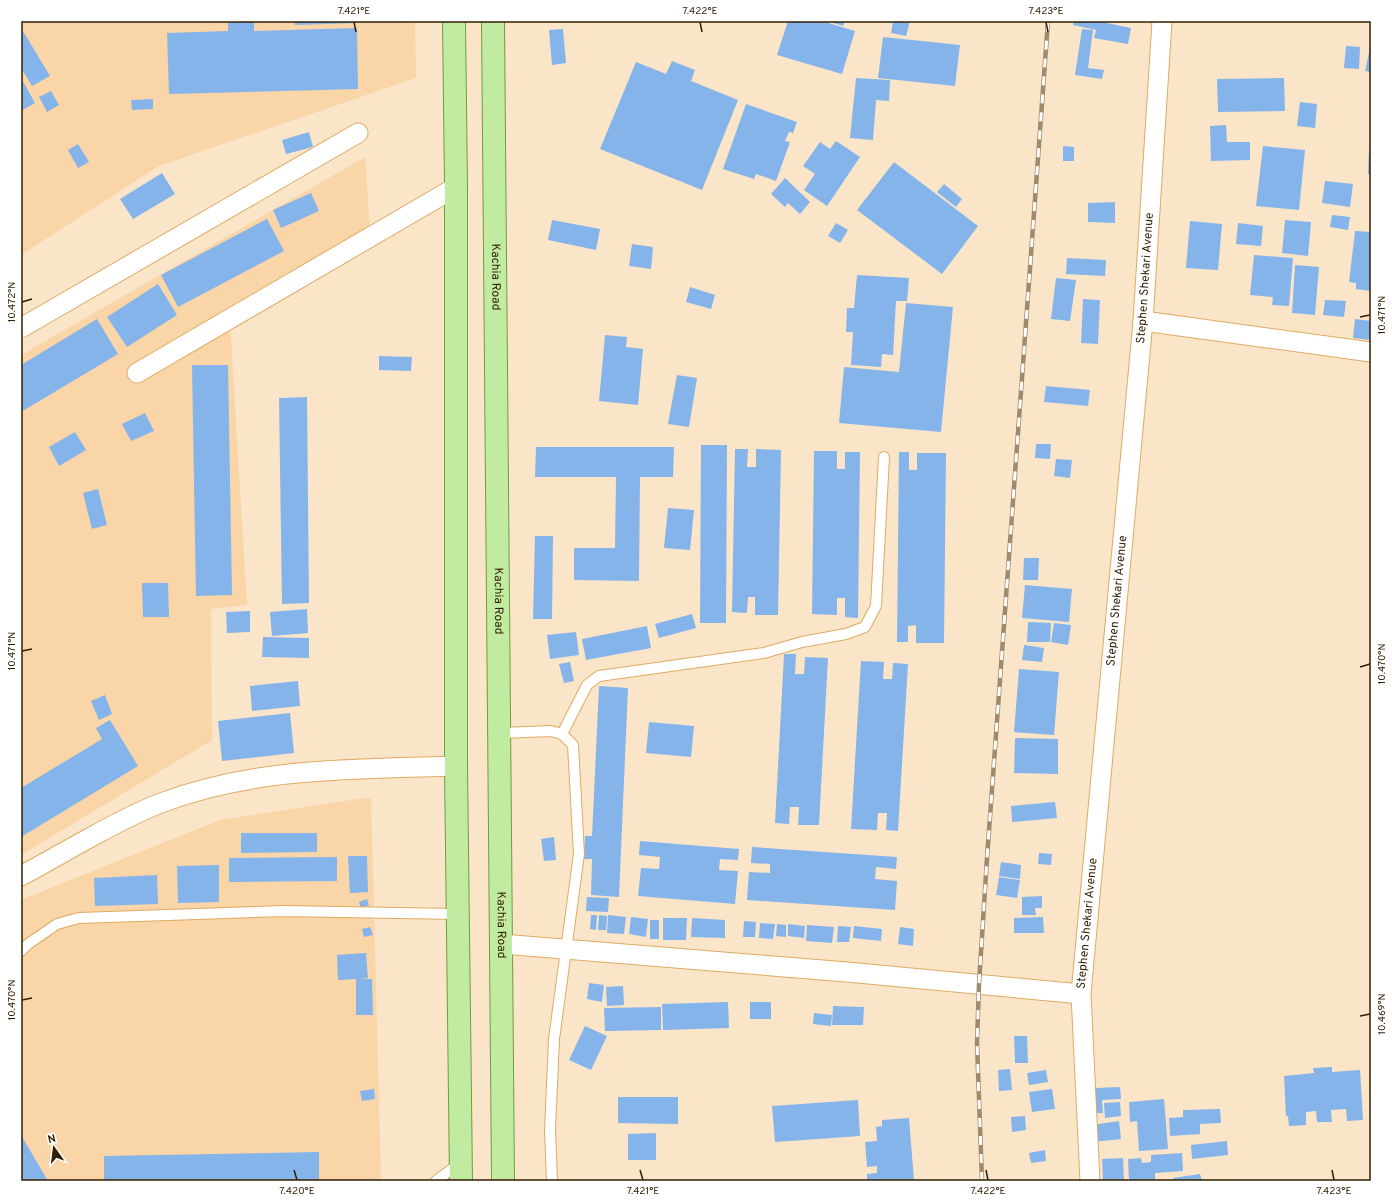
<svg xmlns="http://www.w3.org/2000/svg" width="1392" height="1202" viewBox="0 0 1392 1202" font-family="Overpass,sans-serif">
<rect width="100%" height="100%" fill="#fbe5c9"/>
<!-- built -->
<g fill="#f9d5a7">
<path d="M 21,21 L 415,21 L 416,78 L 159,166 L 21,255 Z"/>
<path d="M 365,157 L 370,229 L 230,320 L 247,605 L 211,609 L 212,740 L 21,855 L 21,355 Z"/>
<path d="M 371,797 L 381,1180 L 378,1181 L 21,1181 L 21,900 L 220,820 Z"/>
</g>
<!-- building -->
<g fill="#85b4eb">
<path d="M 228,21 L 254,21 L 254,31 L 357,28 L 358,89 L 169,94 L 167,33 L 228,31 Z"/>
<path d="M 295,21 L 357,21 L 357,23 L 295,25 Z"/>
<path d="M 788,21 L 822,21 L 855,31 L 842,74 L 777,55 Z"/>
<path d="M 827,21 L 845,21 L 843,26 Z"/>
<path d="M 893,21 L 910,21 L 906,36 L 891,33 Z"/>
<path d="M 1074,21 L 1097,21 L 1131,28 L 1128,44 L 1094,38 L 1096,30 L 1073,25 Z"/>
<path d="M 21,28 L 50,76 L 32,86 L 21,68 Z"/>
<path d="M 563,29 L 566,63 L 552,65 L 549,30 Z"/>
<path d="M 1082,29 L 1093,30 L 1088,68 L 1104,70 L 1102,79 L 1075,75 Z"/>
<path d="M 883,37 L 960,45 L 955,86 L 878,78 Z"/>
<path d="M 1346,46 L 1360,47 L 1359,69 L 1344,68 Z"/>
<path d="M 1370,48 L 1371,48 L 1371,72 L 1365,71 Z"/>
<path d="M 672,61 L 695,70 L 691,81 L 738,100 L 702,190 L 600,149 L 636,62 L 666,74 Z"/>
<path d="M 21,78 L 35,103 L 21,111 Z"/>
<path d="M 856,78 L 890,80 L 889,101 L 876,100 L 873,140 L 850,138 Z"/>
<path d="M 1284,78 L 1285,111 L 1218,112 L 1217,79 Z"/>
<path d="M 51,91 L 59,105 L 47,112 L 39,97 Z"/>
<path d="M 153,99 L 153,109 L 132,110 L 131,100 Z"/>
<path d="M 1300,102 L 1317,104 L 1315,128 L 1297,126 Z"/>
<path d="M 746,104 L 797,122 L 793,133 L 789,132 L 785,141 L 790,142 L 776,181 L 756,174 L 754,179 L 723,169 Z"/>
<path d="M 1226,125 L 1227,142 L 1250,142 L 1250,160 L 1211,161 L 1210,126 Z"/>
<path d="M 309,132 L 313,147 L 286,154 L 282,140 Z"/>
<path d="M 836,141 L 860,157 L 827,206 L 804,190 L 815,174 L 803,166 L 820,142 L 830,149 Z"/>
<path d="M 78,144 L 89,162 L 78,168 L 68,150 Z"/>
<path d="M 1063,146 L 1074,147 L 1074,161 L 1063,161 Z"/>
<path d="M 1263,146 L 1305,150 L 1299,210 L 1256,206 Z"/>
<path d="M 1369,150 L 1371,150 L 1371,174 L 1368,174 Z"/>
<path d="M 894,162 L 978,226 L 942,274 L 857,210 Z"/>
<path d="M 162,173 L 175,194 L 133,219 L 120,199 Z"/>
<path d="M 785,178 L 810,202 L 800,214 L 788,203 L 785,207 L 771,194 Z"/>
<path d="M 1325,181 L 1353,184 L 1350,207 L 1322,203 Z"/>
<path d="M 944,184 L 962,199 L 956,207 L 937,192 Z"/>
<path d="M 311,193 L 319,211 L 281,228 L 273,210 Z"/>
<path d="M 1115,202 L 1115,223 L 1088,222 L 1088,203 Z"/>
<path d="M 1332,215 L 1350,217 L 1348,230 L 1330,227 Z"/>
<path d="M 267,219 L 284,251 L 178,307 L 161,275 Z"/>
<path d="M 552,220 L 600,229 L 596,250 L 548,240 Z"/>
<path d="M 1285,220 L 1311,222 L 1308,256 L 1282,253 Z"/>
<path d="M 1190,221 L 1222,224 L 1218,270 L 1186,268 Z"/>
<path d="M 836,223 L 848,230 L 840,243 L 828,236 Z"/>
<path d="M 1238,223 L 1263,226 L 1261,246 L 1236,244 Z"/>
<path d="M 1355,231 L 1371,232 L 1371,291 L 1356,289 L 1356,283 L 1349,282 Z"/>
<path d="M 632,244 L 653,247 L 651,269 L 629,266 Z"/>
<path d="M 1254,255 L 1293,258 L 1289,306 L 1272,305 L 1273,297 L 1250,295 Z"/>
<path d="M 1067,258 L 1106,260 L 1105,276 L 1066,274 Z"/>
<path d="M 1295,265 L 1319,267 L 1315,315 L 1292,313 Z"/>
<path d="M 857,275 L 909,278 L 907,301 L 896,301 L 893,355 L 882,354 L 881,367 L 851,365 L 853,332 L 846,332 L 847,308 L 854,308 Z"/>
<path d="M 1056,278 L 1076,280 L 1070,321 L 1051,319 Z"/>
<path d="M 158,284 L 177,315 L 127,347 L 107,317 Z"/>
<path d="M 690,287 L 715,295 L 711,309 L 686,302 Z"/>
<path d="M 1083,299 L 1100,300 L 1098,344 L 1081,343 Z"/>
<path d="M 1325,300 L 1346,301 L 1344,317 L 1323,315 Z"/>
<path d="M 906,303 L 953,307 L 941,432 L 839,423 L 844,367 L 899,372 Z"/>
<path d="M 97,319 L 118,354 L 21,412 L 21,365 Z"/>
<path d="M 1355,319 L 1371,321 L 1371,340 L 1353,338 Z"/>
<path d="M 605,335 L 627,337 L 626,347 L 643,349 L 638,405 L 599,401 Z"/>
<path d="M 379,356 L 412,357 L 411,371 L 379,370 Z"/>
<path d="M 192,365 L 228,365 L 232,595 L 196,596 Z"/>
<path d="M 677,375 L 697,378 L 689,427 L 668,424 Z"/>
<path d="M 1046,386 L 1090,390 L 1088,406 L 1044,402 Z"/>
<path d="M 307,397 L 309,603 L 282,604 L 279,398 Z"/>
<path d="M 145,413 L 154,431 L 131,441 L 122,424 Z"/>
<path d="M 75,432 L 86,450 L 59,466 L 49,447 Z"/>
<path d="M 1036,444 L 1051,444 L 1050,459 L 1035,458 Z"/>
<path d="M 701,445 L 727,445 L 726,623 L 700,623 Z"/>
<path d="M 536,447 L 674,447 L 673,477 L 640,477 L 639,581 L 574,580 L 574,548 L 615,548 L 616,477 L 535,477 Z"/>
<path d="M 735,449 L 748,449 L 747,467 L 756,467 L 756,449 L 781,450 L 778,615 L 755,615 L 755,597 L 748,597 L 747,613 L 732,612 Z"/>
<path d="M 814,451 L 837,451 L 837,469 L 845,469 L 845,452 L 860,452 L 858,618 L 845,617 L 845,598 L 837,598 L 837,615 L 812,614 Z"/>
<path d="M 899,452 L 909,452 L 909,470 L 917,470 L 917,453 L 946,453 L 944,643 L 916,643 L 916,625 L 908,626 L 908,642 L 897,642 Z"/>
<path d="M 1056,459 L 1072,460 L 1070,478 L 1054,476 Z"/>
<path d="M 98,489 L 107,525 L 92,529 L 83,493 Z"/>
<path d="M 668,508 L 694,510 L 690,550 L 664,548 Z"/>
<path d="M 535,536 L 553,536 L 552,619 L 533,619 Z"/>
<path d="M 1024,558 L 1039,558 L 1038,580 L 1023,580 Z"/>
<path d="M 142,583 L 168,583 L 169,617 L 143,617 Z"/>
<path d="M 1025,585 L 1072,589 L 1069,622 L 1022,618 Z"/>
<path d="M 307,609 L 308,633 L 272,636 L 270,612 Z"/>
<path d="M 250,611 L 250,632 L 227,633 L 226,612 Z"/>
<path d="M 692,614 L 696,628 L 659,638 L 655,624 Z"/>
<path d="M 1028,622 L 1051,623 L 1050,642 L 1027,642 Z"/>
<path d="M 1054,623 L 1071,625 L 1068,645 L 1051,642 Z"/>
<path d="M 647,626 L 651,648 L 586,660 L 582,639 Z"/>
<path d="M 576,632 L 579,655 L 550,659 L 547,635 Z"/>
<path d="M 263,637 L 309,638 L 309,658 L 262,657 Z"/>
<path d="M 1024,645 L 1044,648 L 1042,662 L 1022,660 Z"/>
<path d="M 784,654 L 796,654 L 795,674 L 804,674 L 805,657 L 828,658 L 819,825 L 798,825 L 799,807 L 790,807 L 789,824 L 775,823 Z"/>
<path d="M 861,661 L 884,662 L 883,679 L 892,679 L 893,663 L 908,664 L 898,831 L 886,830 L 887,813 L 878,813 L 877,830 L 851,829 Z"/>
<path d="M 570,662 L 574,681 L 564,683 L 559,664 Z"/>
<path d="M 1019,669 L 1059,672 L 1054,735 L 1014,732 Z"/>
<path d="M 298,681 L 300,706 L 252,711 L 250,686 Z"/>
<path d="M 599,686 L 628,688 L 619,897 L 591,895 L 592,859 L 584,859 L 585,836 L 592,836 Z"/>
<path d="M 105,695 L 112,714 L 99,720 L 91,701 Z"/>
<path d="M 290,713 L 294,753 L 222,761 L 218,721 Z"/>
<path d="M 110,720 L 138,766 L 21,837 L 21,788 L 102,739 L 96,728 Z"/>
<path d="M 649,722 L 694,726 L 691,757 L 646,753 Z"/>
<path d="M 1015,738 L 1058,739 L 1058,774 L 1014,773 Z"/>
<path d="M 1055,802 L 1057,818 L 1012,822 L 1011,806 Z"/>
<path d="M 241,833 L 317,833 L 317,852 L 241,853 Z"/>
<path d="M 554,837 L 556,860 L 544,861 L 541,839 Z"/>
<path d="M 640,841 L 739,849 L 738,860 L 720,859 L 719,870 L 738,871 L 735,904 L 638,896 L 641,868 L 659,869 L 660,857 L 639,855 Z"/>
<path d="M 752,847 L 897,857 L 896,869 L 876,867 L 875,879 L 897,881 L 895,910 L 747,900 L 749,872 L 770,873 L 770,864 L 751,863 Z"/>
<path d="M 1039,853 L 1052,854 L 1051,865 L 1038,864 Z"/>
<path d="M 348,856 L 367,856 L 368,892 L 350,893 Z"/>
<path d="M 337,857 L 337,881 L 229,882 L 229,858 Z"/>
<path d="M 1001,862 L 1021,865 L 1020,879 L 999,876 Z"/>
<path d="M 219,865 L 219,902 L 178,903 L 177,866 Z"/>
<path d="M 157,875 L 158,904 L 95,906 L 94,878 Z"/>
<path d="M 999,877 L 1020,880 L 1017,898 L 996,895 Z"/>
<path d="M 1042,896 L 1042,908 L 1035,908 L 1036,915 L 1022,915 L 1022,897 Z"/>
<path d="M 587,897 L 609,898 L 608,912 L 586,911 Z"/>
<path d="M 367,899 L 369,905 L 361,908 L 359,902 Z"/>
<path d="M 591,915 L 597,915 L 596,930 L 590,929 Z"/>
<path d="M 599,915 L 607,916 L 606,930 L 598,930 Z"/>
<path d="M 608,915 L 626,917 L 624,934 L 607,933 Z"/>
<path d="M 631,917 L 648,919 L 646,937 L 629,934 Z"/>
<path d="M 1043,917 L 1044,933 L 1014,933 L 1014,918 Z"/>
<path d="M 663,918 L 687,918 L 686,940 L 663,940 Z"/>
<path d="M 692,918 L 725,920 L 725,938 L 691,937 Z"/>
<rect x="650" y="920" width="9" height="19"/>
<path d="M 744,921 L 756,922 L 755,937 L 743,937 Z"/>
<path d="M 760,923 L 775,924 L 773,939 L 759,938 Z"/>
<path d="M 777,924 L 786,925 L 786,937 L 776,936 Z"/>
<path d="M 788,924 L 805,926 L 804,938 L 788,936 Z"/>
<path d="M 807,925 L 834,927 L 832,943 L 806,941 Z"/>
<path d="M 838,926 L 851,927 L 849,942 L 837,942 Z"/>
<path d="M 854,926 L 882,929 L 881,941 L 853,938 Z"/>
<path d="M 370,927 L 373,935 L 364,937 L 362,929 Z"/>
<path d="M 900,927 L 914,929 L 913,946 L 898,944 Z"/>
<path d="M 366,953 L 368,978 L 360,979 L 372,979 L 373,1015 L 356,1015 L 356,979 L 338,980 L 337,955 Z"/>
<path d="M 589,983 L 604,985 L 602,1002 L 587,999 Z"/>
<path d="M 623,986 L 624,1005 L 607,1006 L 606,987 Z"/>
<path d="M 728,1002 L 729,1028 L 663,1030 L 662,1004 Z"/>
<rect x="750" y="1002" width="21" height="17"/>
<path d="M 833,1006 L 864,1007 L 863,1025 L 832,1025 Z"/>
<path d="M 661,1007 L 661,1030 L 605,1031 L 604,1008 Z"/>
<path d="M 814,1013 L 832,1015 L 831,1026 L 813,1024 Z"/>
<path d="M 585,1026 L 607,1036 L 591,1070 L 569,1060 Z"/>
<path d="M 1014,1036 L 1027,1036 L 1028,1063 L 1015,1063 Z"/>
<path d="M 1332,1067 L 1332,1072 L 1360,1070 L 1363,1120 L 1347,1121 L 1346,1109 L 1331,1110 L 1332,1122 L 1317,1122 L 1316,1111 L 1306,1112 L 1306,1125 L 1289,1126 L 1288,1116 L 1286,1116 L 1284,1076 L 1314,1073 L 1313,1068 Z"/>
<path d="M 1010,1069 L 1012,1090 L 999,1091 L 998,1070 Z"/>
<path d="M 1046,1070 L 1048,1082 L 1029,1085 L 1027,1073 Z"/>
<path d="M 1120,1087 L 1121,1099 L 1102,1100 L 1103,1113 L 1096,1113 L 1095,1088 Z"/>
<path d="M 374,1089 L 375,1099 L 362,1101 L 360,1091 Z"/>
<path d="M 1052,1089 L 1055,1109 L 1032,1112 L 1029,1092 Z"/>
<path d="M 618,1097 L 678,1097 L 678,1124 L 618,1123 Z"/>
<path d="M 1164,1099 L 1168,1149 L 1139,1151 L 1137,1121 L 1130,1122 L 1129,1102 Z"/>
<path d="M 858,1100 L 860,1136 L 775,1142 L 772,1106 Z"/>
<path d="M 1120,1102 L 1121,1116 L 1105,1118 L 1104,1103 Z"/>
<path d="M 1220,1109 L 1221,1123 L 1200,1124 L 1200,1134 L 1170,1136 L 1169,1118 L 1183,1117 L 1183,1110 Z"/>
<path d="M 1025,1116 L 1026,1130 L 1012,1132 L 1011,1117 Z"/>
<path d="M 909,1118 L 914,1181 L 867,1181 L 867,1174 L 877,1173 L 877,1166 L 867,1167 L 865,1142 L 877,1141 L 876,1127 L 882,1126 L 882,1120 Z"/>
<path d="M 1119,1121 L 1121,1139 L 1094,1142 L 1092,1125 Z"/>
<path d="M 656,1133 L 656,1160 L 628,1160 L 628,1134 Z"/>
<path d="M 21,1135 L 48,1181 L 21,1181 Z"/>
<path d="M 1227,1141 L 1228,1155 L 1192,1159 L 1191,1145 Z"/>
<path d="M 1045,1150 L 1046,1161 L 1031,1163 L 1029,1153 Z"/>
<path d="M 319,1152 L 319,1181 L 104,1181 L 104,1156 Z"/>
<path d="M 1182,1153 L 1183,1171 L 1155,1173 L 1155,1181 L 1129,1181 L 1128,1159 L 1141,1158 L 1142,1163 L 1151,1162 L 1151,1155 Z"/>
<path d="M 1123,1158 L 1124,1181 L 1103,1181 L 1102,1159 Z"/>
<path d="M 1200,1174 L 1202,1181 L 1174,1181 L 1173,1178 Z"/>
</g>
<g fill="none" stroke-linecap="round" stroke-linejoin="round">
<!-- lane casing -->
<g stroke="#dfaa62" stroke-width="12">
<g id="lane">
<path d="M 500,733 L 551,731 L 562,734 L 573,745 L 579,854 L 554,1039 L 550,1130 L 552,1181"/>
<path d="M 562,734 L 587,685 L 599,676 L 764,653 L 802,642 L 846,634 L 865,627 L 876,606 L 884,457"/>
<path d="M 21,951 L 28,944 L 57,924 L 79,918 L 283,911 L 458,914"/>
<path d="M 436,1181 L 460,1163"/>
</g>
</g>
<!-- street casing -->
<g stroke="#dfaa62" stroke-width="21">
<g id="street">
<path d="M 1143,321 L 1371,352"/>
<path d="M 21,328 L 358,133"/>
<path d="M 137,373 L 456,187"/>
<path d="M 21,876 C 45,863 69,849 93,836 C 115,824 137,812 161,803 C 255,767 357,769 456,766"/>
<path d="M 502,944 L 847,972 L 1081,994"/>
<path id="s1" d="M 1090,1181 L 1081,994 L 1143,321 L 1162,21"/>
</g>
</g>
<!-- primary casing -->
<g stroke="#749b40" stroke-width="24">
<g id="primary">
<path d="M 454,21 L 456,187 L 456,766 L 461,1181"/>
<path id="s2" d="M 493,21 L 503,1181"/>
</g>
</g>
<!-- lane -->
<use href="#lane" stroke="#fff" stroke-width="10"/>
<!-- street -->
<use href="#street" stroke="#fff" stroke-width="19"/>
<!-- primary -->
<use href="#primary" stroke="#c1eba1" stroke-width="22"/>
<!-- rail casing -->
<g stroke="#9f8a6d" stroke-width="4.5">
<path id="rail" d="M 982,1181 L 977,1043 L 979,984 L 987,858 L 1048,21"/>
</g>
<!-- rail -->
<use href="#rail" stroke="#fff" stroke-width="3" stroke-dasharray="9" stroke-linecap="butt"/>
</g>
<!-- ticks -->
<path fill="none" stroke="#321e00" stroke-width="1.5" d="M 354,22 L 356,32M 700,22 L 702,32M 1046,22 L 1048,32M 22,302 L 32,299M 1360,317 L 1370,315M 22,651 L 32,649M 1360,667 L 1370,664M 22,1000 L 32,998M 1360,1016 L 1370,1014M 294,1170 L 297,1180M 640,1170 L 643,1180M 986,1170 L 988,1180M 1332,1170 L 1334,1180"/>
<g text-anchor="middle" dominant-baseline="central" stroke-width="4" stroke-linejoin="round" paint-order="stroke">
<!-- street labels -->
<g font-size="12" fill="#321e00" stroke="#fff">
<text stroke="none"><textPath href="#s2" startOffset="256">Kachia Road</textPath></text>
<text stroke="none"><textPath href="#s1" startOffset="906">Stephen Shekari Avenue</textPath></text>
<text stroke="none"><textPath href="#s2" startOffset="580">Kachia Road</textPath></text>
<text stroke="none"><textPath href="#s1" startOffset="582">Stephen Shekari Avenue</textPath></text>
<text stroke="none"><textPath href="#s1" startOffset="258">Stephen Shekari Avenue</textPath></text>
<text stroke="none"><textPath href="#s2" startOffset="904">Kachia Road</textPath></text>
</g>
</g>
<!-- border -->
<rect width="1392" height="1202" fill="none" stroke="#ffffff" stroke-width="44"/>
<!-- north arrow -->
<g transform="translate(54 1148) rotate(346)" stroke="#ffffff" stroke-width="3" paint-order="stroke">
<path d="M0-3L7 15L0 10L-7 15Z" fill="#321e00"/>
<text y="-6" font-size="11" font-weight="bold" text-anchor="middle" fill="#321e00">N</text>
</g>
<rect x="22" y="22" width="1348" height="1158" fill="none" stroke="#321e00" stroke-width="1.5"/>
<g font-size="10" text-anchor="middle" fill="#321e00">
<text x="354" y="14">7.421°E</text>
<text x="700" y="14">7.422°E</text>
<text x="1046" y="14">7.423°E</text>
<text transform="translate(11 302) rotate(-90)" y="4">10.472°N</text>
<text transform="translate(1381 315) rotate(-90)" y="4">10.471°N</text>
<text transform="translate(11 651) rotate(-90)" y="4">10.471°N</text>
<text transform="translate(1381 664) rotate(-90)" y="4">10.470°N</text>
<text transform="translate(11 1000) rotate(-90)" y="4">10.470°N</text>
<text transform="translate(1381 1014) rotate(-90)" y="4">10.469°N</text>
<text x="297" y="1194">7.420°E</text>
<text x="643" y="1194">7.421°E</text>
<text x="988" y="1194">7.422°E</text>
<text x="1334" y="1194">7.423°E</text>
</g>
</svg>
